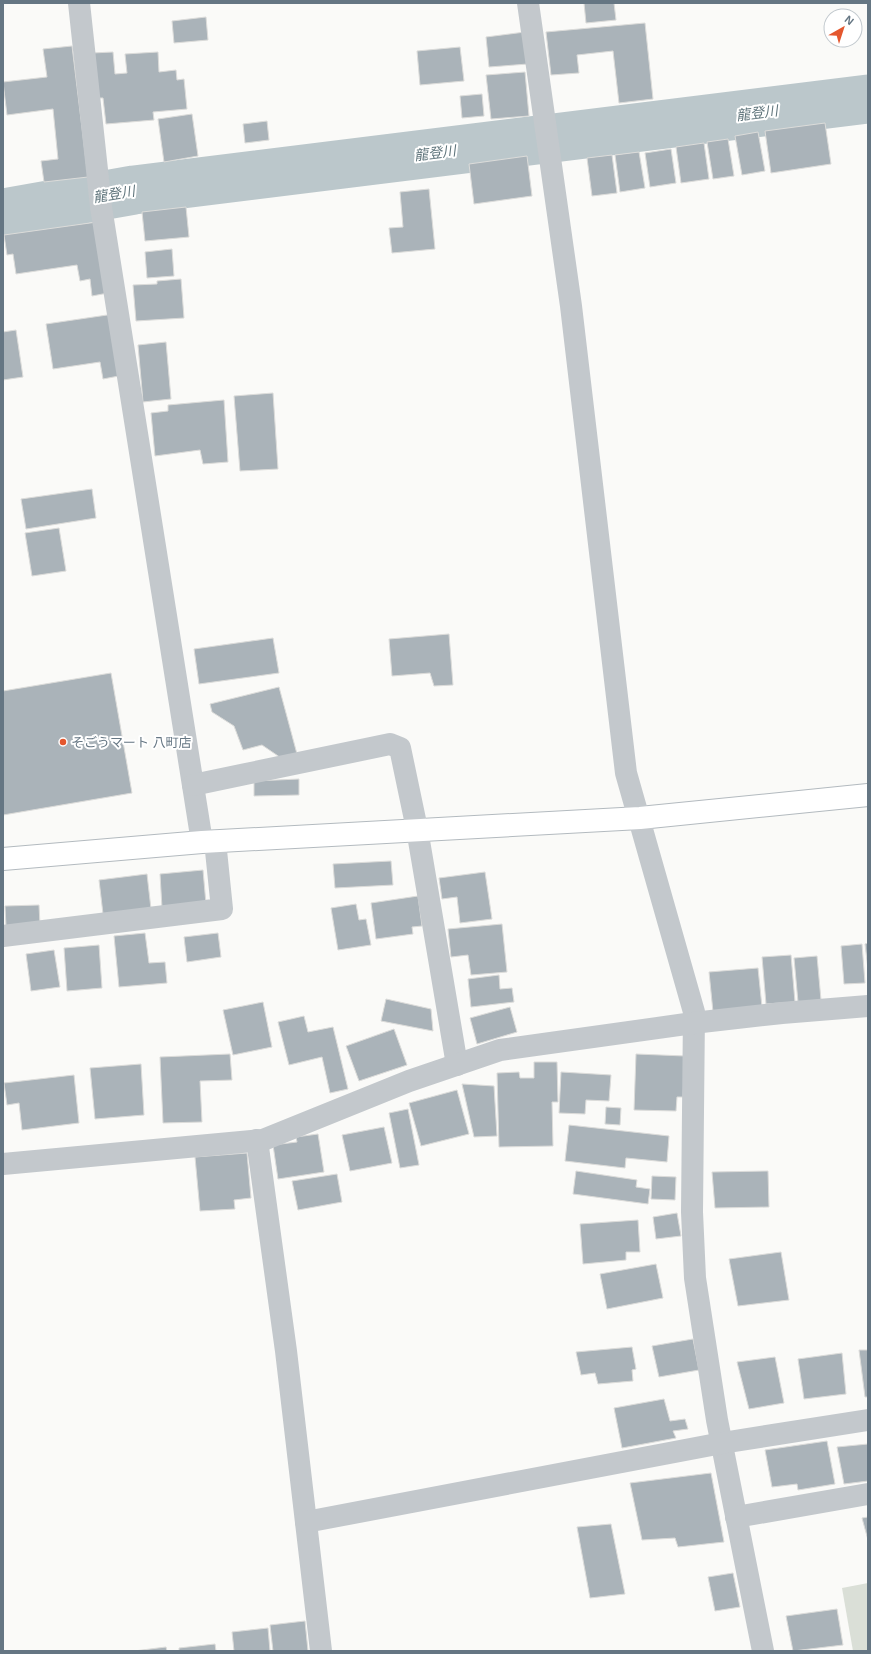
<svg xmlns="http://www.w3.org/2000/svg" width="871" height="1654" viewBox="0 0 871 1654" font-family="Arial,'Noto Sans JP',sans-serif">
<rect width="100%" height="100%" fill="#fafaf8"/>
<!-- green -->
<path fill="#dadfd7" d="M 868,1583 L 868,1651 L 853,1651 L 842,1588 Z"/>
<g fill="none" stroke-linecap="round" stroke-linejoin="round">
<!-- river -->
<path stroke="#bbc7cb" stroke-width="49" d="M 3,213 L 134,190 L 868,99"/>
</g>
<!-- building -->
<g fill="#aab3b9" stroke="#dcdcda">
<path d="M 584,3 L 614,3 L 616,20 L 586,23 Z"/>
<path d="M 206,17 L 208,40 L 174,43 L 172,21 Z"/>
<path d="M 645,23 L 653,99 L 619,103 L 613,51 L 577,55 L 579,73 L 551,75 L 546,32 Z"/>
<path d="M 525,32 L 528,64 L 489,67 L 486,37 Z"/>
<path d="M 72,46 L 88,177 L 44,182 L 41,161 L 58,159 L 53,109 L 7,115 L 3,82 L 47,77 L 43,49 Z"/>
<path d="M 460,47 L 464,81 L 420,85 L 417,51 Z"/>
<path d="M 113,52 L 115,74 L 127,73 L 125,54 L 158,52 L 159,72 L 176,70 L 177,80 L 184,79 L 187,109 L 153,112 L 154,120 L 106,124 L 103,98 L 96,98 L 92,53 Z"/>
<path d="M 525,72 L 529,116 L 491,119 L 486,75 Z"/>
<path d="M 482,94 L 484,116 L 462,118 L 460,96 Z"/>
<path d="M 192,114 L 198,156 L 164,162 L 158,119 Z"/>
<path d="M 267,121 L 269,140 L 245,143 L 243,124 Z"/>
<path d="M 825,123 L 831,164 L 771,173 L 765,131 Z"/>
<path d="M 758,132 L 765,171 L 742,175 L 735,136 Z"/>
<path d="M 728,139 L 734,176 L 713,179 L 707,142 Z"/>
<path d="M 704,143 L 709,179 L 681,183 L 676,147 Z"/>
<path d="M 671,149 L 676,183 L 650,187 L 645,153 Z"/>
<path d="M 639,152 L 645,188 L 620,192 L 615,155 Z"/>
<path d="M 612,155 L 617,193 L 592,196 L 587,158 Z"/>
<path d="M 527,156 L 532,196 L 474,204 L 469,164 Z"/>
<path d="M 429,189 L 435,249 L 392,253 L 389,228 L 403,227 L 400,192 Z"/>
<path d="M 186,207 L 189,237 L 145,241 L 142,212 Z"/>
<path d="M 97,222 L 108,293 L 92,296 L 90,279 L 80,281 L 77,265 L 16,274 L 13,254 L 7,255 L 4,235 Z"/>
<path d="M 172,249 L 174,276 L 147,278 L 145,252 Z"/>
<path d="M 181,279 L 184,318 L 136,321 L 133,285 L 157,284 L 157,281 Z"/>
<path d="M 114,314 L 124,375 L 103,379 L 100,362 L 53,369 L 46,324 Z"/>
<path d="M 16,330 L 23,377 L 3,380 L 3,332 Z"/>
<path d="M 166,342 L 171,399 L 143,402 L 138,345 Z"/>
<path d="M 273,393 L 278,469 L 240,471 L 234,396 Z"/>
<path d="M 224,400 L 228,462 L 203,464 L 200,450 L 155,456 L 151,413 L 168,411 L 168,405 Z"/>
<path d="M 92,489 L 96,518 L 26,529 L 21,499 Z"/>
<path d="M 59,528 L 66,571 L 32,576 L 25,533 Z"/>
<path d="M 449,634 L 453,685 L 434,686 L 430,673 L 392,676 L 389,639 Z"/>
<path d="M 273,638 L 279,673 L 199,684 L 194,649 Z"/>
<path d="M 111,673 L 132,793 L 3,815 L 3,691 Z"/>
<path d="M 279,687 L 297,754 L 284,760 L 262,745 L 243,750 L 234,726 L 212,712 L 210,704 Z"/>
<path d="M 299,779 L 299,795 L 254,796 L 254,781 Z"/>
<path d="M 391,861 L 393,885 L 335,888 L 333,864 Z"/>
<path d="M 203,870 L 206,904 L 162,908 L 160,874 Z"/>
<path d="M 485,872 L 492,919 L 460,923 L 457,897 L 442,899 L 439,878 Z"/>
<path d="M 147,874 L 151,909 L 103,914 L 99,880 Z"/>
<path d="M 418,896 L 422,926 L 412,927 L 413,934 L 376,939 L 371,903 Z"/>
<path d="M 356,904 L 359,920 L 366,919 L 371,945 L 338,950 L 331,908 Z"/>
<path d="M 39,905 L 40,925 L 6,926 L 5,906 Z"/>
<path d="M 502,924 L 507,972 L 471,975 L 468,955 L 451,957 L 448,929 Z"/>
<path d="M 145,933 L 149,963 L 165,962 L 167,983 L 119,987 L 114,936 Z"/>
<path d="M 218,933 L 221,957 L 187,962 L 184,937 Z"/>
<path d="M 868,943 L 868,969 L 865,944 Z"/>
<path d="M 862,944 L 865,983 L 844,984 L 841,946 Z"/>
<path d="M 99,945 L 102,988 L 67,991 L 64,948 Z"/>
<path d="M 54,950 L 60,987 L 31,991 L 26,954 Z"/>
<path d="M 791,955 L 795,1002 L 766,1004 L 762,957 Z"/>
<path d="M 817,956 L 821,1000 L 798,1002 L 794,958 Z"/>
<path d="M 758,968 L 762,1007 L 713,1012 L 709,972 Z"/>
<path d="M 499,975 L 500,989 L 512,988 L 514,1002 L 471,1007 L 468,979 Z"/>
<path d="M 386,999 L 431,1009 L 433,1031 L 381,1021 Z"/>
<path d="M 263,1002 L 272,1047 L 233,1055 L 223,1010 Z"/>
<path d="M 510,1007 L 517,1032 L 477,1044 L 470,1018 Z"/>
<path d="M 304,1016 L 308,1032 L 333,1027 L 348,1089 L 330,1093 L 322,1057 L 289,1065 L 278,1022 Z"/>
<path d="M 394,1029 L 407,1065 L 359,1081 L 346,1046 Z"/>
<path d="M 230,1054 L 232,1080 L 200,1081 L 202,1122 L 163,1123 L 160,1057 Z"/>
<path d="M 636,1054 L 685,1056 L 683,1097 L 677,1097 L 676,1111 L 634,1110 Z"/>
<path d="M 534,1062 L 557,1062 L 558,1102 L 552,1102 L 553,1146 L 499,1147 L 497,1073 L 519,1072 L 520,1078 L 534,1078 Z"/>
<path d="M 141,1064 L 144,1115 L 95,1119 L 90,1068 Z"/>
<path d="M 561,1072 L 611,1075 L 609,1101 L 586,1100 L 585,1114 L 559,1113 Z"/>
<path d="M 74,1075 L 79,1123 L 22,1130 L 19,1103 L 7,1105 L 4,1083 Z"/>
<path d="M 462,1084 L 494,1086 L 497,1136 L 474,1137 Z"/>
<path d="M 457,1090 L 469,1134 L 421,1146 L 409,1103 Z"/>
<path d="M 606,1107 L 621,1108 L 620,1125 L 605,1124 Z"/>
<path d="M 408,1109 L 419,1165 L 400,1168 L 389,1113 Z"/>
<path d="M 569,1125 L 669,1136 L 667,1162 L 626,1158 L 625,1168 L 565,1161 Z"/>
<path d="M 384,1127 L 392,1163 L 350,1171 L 342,1135 Z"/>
<path d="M 318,1134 L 324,1172 L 278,1179 L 273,1145 L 297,1142 L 296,1137 Z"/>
<path d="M 247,1153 L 251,1198 L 234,1200 L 235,1209 L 200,1211 L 195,1157 Z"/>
<path d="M 576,1171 L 637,1180 L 636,1187 L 650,1189 L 648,1204 L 573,1194 Z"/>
<path d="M 768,1171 L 769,1207 L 715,1208 L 712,1172 Z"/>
<path d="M 337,1174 L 342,1202 L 298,1210 L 292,1181 Z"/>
<path d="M 652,1176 L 676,1177 L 675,1200 L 651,1199 Z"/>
<path d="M 677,1213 L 681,1236 L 656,1239 L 653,1217 Z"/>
<path d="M 638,1220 L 640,1252 L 626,1252 L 626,1260 L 583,1264 L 580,1224 Z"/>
<path d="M 781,1252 L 789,1300 L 738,1306 L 729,1259 Z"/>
<path d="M 656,1264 L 663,1298 L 607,1309 L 600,1274 Z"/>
<path d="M 693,1339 L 699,1370 L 659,1377 L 652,1346 Z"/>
<path d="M 632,1347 L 636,1369 L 632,1370 L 633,1381 L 598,1384 L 595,1373 L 581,1375 L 576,1352 Z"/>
<path d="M 859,1350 L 868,1350 L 868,1397 L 865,1397 Z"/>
<path d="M 842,1353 L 846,1394 L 804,1399 L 798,1359 Z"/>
<path d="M 775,1357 L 784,1403 L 749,1409 L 737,1362 Z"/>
<path d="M 664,1399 L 670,1421 L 685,1419 L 688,1429 L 673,1431 L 676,1438 L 622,1448 L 614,1408 Z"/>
<path d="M 827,1441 L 835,1484 L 798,1490 L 797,1484 L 772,1487 L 765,1450 Z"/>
<path d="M 868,1444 L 868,1481 L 844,1484 L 837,1447 Z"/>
<path d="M 711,1473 L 724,1542 L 678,1547 L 675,1538 L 642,1540 L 630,1483 Z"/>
<path d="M 868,1517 L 868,1540 L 862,1518 Z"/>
<path d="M 611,1524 L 625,1594 L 590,1598 L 577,1527 Z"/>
<path d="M 733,1573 L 740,1607 L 715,1611 L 708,1577 Z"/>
<path d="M 837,1609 L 843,1645 L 793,1651 L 786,1616 Z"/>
<path d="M 305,1621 L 308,1651 L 273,1651 L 270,1625 Z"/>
<path d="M 268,1628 L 270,1651 L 234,1651 L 232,1632 Z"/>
<path d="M 215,1644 L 216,1651 L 179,1651 L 179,1648 Z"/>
<path d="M 166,1647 L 167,1651 L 134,1651 Z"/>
</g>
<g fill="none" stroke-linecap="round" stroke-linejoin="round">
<!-- secondary casing -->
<g stroke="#b3babf" stroke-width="24">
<path id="secondary" d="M 3,859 L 202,842 L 640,818 L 868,795"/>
</g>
<!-- street -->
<g stroke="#c3c8cc" stroke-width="22">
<path d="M 79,3 L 101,207 L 202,842"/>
<path d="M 528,3 L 571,306 L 626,773 L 694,1012 L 692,1212 L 695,1278 L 717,1420 L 763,1651"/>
<path d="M 193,785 L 390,744 L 400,748 L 417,829 L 457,1065"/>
<path d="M 3,936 L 222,909 L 215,841"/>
<path d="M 257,1140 L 286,1351 L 321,1651"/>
<path d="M 3,1164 L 263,1140 L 409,1081 L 500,1050 L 693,1023 L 782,1013 L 868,1006"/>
<path d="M 736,1517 L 868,1494"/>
<path d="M 306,1522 L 722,1443 L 868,1420"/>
</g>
<!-- secondary -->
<use href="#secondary" stroke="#fff" stroke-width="22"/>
</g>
<!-- markers -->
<circle fill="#e4572e" stroke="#fff" stroke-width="1.5" cx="63" cy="742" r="4"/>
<g text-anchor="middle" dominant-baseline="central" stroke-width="4" stroke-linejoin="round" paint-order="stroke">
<!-- poi labels -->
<g font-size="13" fill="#657683" stroke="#fff" text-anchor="start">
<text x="71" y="742">そごうマート 八町店</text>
</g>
<!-- water labels -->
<g font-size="14" font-style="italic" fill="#60757c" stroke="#fff">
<text transform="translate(757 113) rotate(-7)">龍登川</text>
<text transform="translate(435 153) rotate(-7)">龍登川</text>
<text transform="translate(114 194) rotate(-9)">龍登川</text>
</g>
</g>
<!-- border -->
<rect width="871" height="1654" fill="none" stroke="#657683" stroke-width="8"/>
<!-- north arrow -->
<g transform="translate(843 28) rotate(39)"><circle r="19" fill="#ffffff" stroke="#c1c8cd"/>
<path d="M0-3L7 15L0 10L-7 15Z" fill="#e4572e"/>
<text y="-6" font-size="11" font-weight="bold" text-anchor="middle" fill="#657683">N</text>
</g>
</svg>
